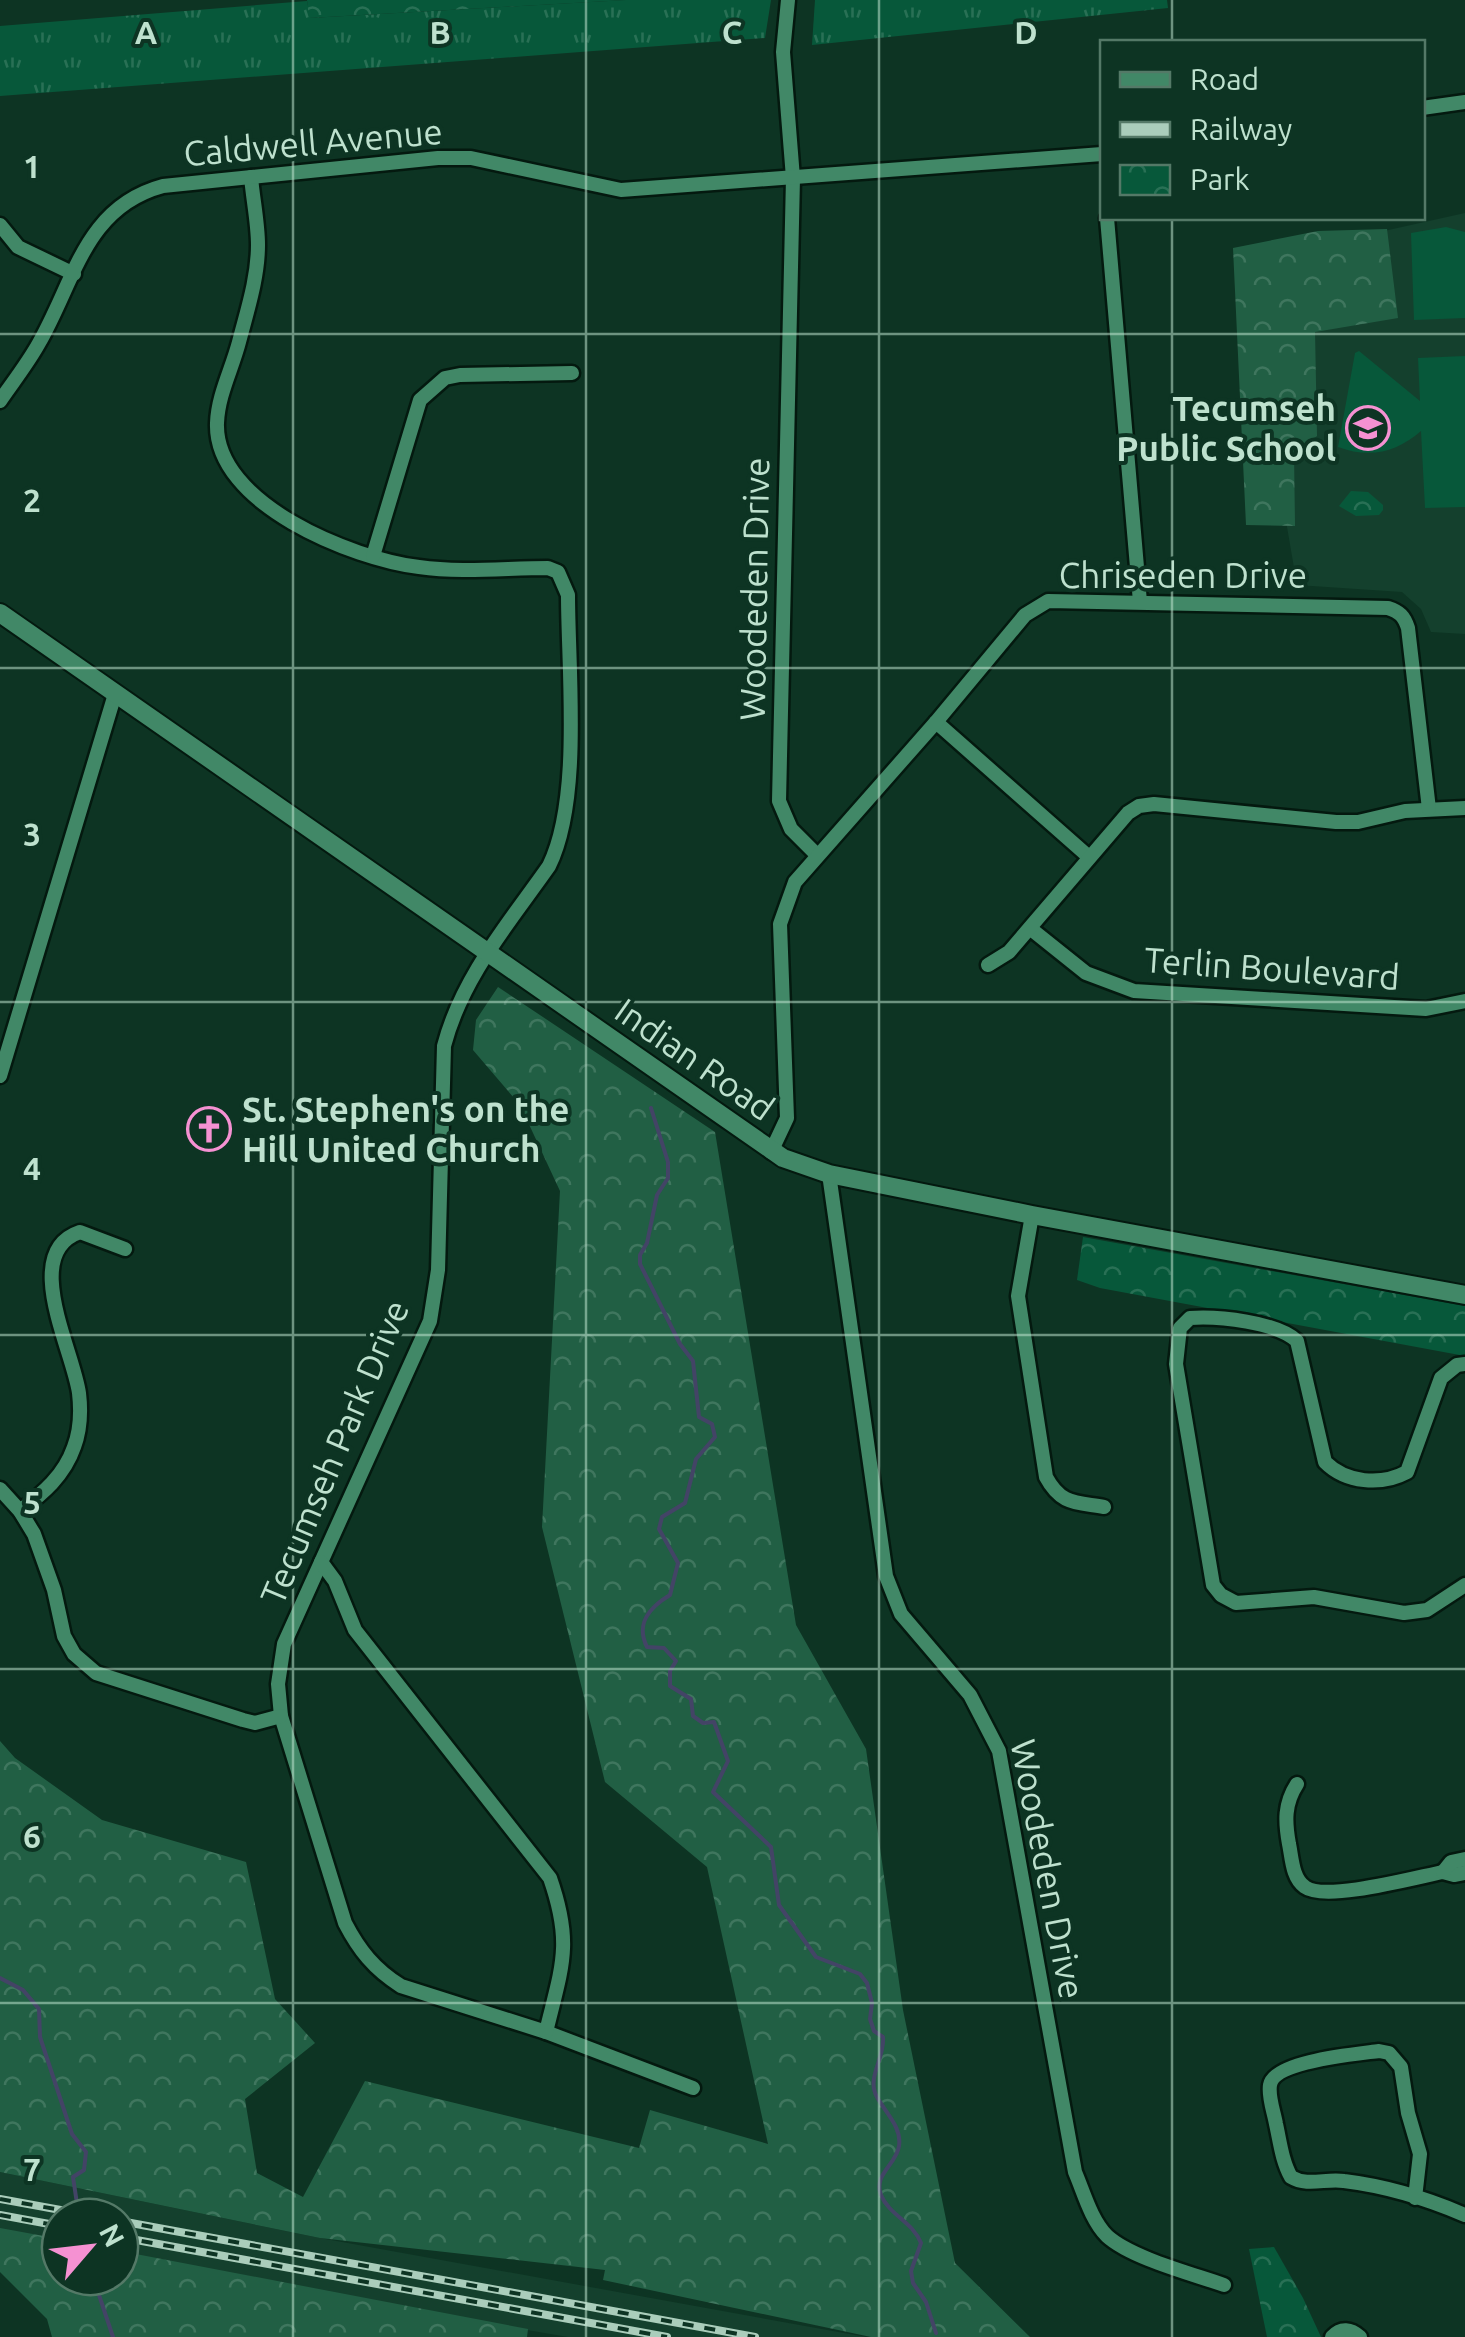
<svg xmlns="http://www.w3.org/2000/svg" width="1465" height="2337" viewBox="0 0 1465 2337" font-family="Ubuntu,sans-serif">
<defs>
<pattern id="grass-tufts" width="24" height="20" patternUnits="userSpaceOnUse" patternTransform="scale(2.5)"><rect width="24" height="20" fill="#07583a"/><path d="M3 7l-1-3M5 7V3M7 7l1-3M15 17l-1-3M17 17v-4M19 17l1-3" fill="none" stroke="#297055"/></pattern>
<pattern id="forest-crowns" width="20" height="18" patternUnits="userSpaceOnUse" patternTransform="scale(2.5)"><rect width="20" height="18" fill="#215f44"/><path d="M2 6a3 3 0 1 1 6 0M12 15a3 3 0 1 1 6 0" fill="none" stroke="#3f765e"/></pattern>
<pattern id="park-crowns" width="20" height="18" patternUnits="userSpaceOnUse" patternTransform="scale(2.5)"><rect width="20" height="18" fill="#07583a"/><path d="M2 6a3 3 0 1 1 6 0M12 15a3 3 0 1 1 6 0" fill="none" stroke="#297055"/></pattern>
</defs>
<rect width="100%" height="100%" fill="#0d3423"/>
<!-- built -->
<g fill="#14402d">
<path d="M 1465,213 L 1465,634 L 1431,632 L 1421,609 L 1402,592 L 1297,585 L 1243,271 L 1357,237 Z"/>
<path d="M 0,2172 L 320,2238 L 866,2337 L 568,2337 L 221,2278 L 120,2267 L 120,2217 L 60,2217 L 60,2261 L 0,2254 Z"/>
</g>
<!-- grass -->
<g fill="url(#grass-tufts)">
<path d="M 626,0 L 771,0 L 765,38 L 0,96 L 0,26 L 307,1 L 310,18 Z"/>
<path d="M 815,0 L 1167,0 L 1168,8 L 812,45 Z"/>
</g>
<!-- forest -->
<g fill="url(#forest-crowns)">
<path d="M 1387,229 L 1398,318 L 1315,332 L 1317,436 L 1294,454 L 1295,526 L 1246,525 L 1233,248 L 1318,231 Z"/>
<path d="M 498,987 L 715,1132 L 796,1625 L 866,1749 L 903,2010 L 955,2263 L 1030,2337 L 871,2337 L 603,2280 L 605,2270 L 320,2238 L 0,2172 L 0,1741 L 15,1758 L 102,1820 L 246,1862 L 275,1999 L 315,2043 L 245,2099 L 257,2173 L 303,2197 L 365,2081 L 639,2148 L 650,2110 L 768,2144 L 707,1867 L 605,1782 L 542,1527 L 560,1191 L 520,1105 L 473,1050 L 476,1020 Z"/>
<path d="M 0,2228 L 60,2239 L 60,2277 L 120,2277 L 120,2251 L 528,2329 L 527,2337 L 52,2337 L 47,2319 L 0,2272 Z"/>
</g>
<!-- park -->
<g fill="url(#park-crowns)">
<path d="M 307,0 L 626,0 L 309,18 Z"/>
<path d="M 1351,491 L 1368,492 L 1383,505 L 1383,510 L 1379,515 L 1356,516 L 1339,506 Z"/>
<path d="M 1083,1237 L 1465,1306 L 1465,1356 L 1100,1288 L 1077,1280 Z"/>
<path d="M 1274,2247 L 1303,2298 L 1321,2337 L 1267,2337 L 1249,2249 Z"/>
</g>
<!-- pitch -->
<g fill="#07583a">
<path d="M 1446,227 L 1465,232 L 1465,318 L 1414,320 L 1411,233 Z"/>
<path d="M 1359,351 L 1420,401 L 1418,358 L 1465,356 L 1465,507 L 1425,508 L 1421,431 C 1397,452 1370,459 1338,447 L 1355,353 Z"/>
</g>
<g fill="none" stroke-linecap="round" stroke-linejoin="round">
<!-- stream -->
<g stroke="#434466" stroke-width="4">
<path d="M 651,1108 L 668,1162 L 668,1178 L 657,1195 L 647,1243 L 640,1255 L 640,1264 L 680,1344 L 693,1361 L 699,1417 L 712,1424 L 715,1437 L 696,1459 L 685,1503 L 662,1517 L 659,1529 L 678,1563 L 670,1595 C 650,1607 635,1623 647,1647 L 664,1648 L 676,1661 L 670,1671 L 670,1686 L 691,1699 L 693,1716 L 703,1723 L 714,1722 L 728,1761 L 713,1792 L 771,1847 L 779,1905 L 816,1957 L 860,1974 L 867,1983 L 872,2003 L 870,2019 L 874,2031 L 883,2037 C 885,2058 866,2078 877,2097 C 885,2112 902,2127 899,2146 C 897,2164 873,2174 881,2195 C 889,2215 913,2222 921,2243 L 911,2271 L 913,2283 L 926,2302 L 936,2333"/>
<path d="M 0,1978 L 23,1990 L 39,2009 L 40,2037 L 72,2134 L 86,2152 L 84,2170 L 73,2177 L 79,2217"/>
<path d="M 93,2277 L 113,2337"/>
</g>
<!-- minor casing -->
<g stroke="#04190f" stroke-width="19">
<g id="minor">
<path d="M 788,0 L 783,52 L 793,178 L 779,801 L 791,829 L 817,855"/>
<path d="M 1422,108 L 1465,102"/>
<path d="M 251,177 C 253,200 258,223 258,245 C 258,278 247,311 239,342 C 232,369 218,395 217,423 C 214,504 353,559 419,567 C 461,573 506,568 548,568 L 558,572 L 568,595 C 568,671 582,799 549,866 C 509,923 462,977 444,1046 L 438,1270 L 430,1321 L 284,1644 L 278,1684 L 281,1716 L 345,1923 C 359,1950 374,1969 401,1986 L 546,2032 L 693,2088"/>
<path d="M 1107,218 L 1140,602"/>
<path d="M 0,225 L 18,247 L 74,274"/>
<path d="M 0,401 C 13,382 28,363 39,343 C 75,280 85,207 163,186 L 438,158 L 471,158 L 621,190 L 1102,154"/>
<path d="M 373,556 L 420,400 L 445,378 L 460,375 L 572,373"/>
<path d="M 936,722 L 1089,857"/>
<path d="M 1031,929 L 1086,973 L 1134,991 L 1426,1009 L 1465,1001"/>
<path d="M 988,965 L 1009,952 L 1128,813 L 1139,806 L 1154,804 L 1336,822 L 1358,822 L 1405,811 L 1465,808"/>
<path d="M 0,1076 L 115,694"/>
<path d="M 771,1152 L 787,1118 L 780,924 L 795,882 L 936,722 L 1025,615 L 1048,601 L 1388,608 C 1400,612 1404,616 1408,628 L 1429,809"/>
<path d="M 829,1174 L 886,1576 L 901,1614 L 970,1695 L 999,1751 L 1075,2172 C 1084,2193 1091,2220 1107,2236 C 1131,2258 1193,2274 1224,2285"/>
<path d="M 1032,1215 L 1018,1296 L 1046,1477 C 1061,1505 1076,1502 1104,1507"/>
<path d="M 1465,1364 L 1457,1365 L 1441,1378 L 1407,1472 C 1381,1486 1346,1483 1325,1462 L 1297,1341 C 1277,1322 1218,1316 1190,1318 L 1180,1328 L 1176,1364 L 1213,1585 L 1221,1595 L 1236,1603 L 1314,1597 L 1404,1613 L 1427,1610 L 1465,1585"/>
<path d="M 0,1489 L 20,1511 L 34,1534 L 54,1590 L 64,1636 L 74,1654 L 96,1673 L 243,1720 L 255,1723 L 281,1716"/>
<path d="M 20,1511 C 43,1493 64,1476 74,1447 C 80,1431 81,1410 79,1393 C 73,1350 20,1252 80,1232 L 125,1249"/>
<path d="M 321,1562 L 335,1581 L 355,1630 L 550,1878 C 573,1944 562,1966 546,2032"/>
<path d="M 1297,1784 C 1284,1804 1285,1822 1289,1844 C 1292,1858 1292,1878 1305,1887 C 1325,1902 1417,1877 1443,1872 L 1454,1875 L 1465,1873"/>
<path d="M 1443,1872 L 1451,1862 L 1465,1859"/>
<path d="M 1415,2198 L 1420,2154 L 1408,2113 L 1401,2067 L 1389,2053 L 1379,2051 C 1357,2054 1274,2061 1270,2085 C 1268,2097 1274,2112 1276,2124 C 1280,2142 1282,2161 1291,2177 C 1308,2187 1326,2178 1344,2181 C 1385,2186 1428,2199 1465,2215"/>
<path d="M 1332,2337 C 1341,2327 1351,2329 1360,2337"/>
</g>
</g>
<!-- tertiary casing -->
<g stroke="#04190f" stroke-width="22">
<path id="tertiary" d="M 0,613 L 783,1158 L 829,1174 L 1032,1215 L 1465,1295"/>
</g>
<!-- minor -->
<use href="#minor" stroke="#418867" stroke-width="14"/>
<!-- tertiary -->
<use href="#tertiary" stroke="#418867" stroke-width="18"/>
<!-- rail casing -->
<g stroke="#aacdbb" stroke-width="8">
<g id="rail">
<path d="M 0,2199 L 99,2217"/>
<path d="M 0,2215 L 60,2226"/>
<path d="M 120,2221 L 755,2337"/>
<path d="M 120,2237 L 667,2337"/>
</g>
</g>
<!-- rail -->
<use href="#rail" stroke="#0d3423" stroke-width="4" stroke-dasharray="11" stroke-linecap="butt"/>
</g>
<!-- grid -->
<path fill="none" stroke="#bee1ce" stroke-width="2.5" stroke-opacity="0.55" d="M 293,0 L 293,2337M 586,0 L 586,2337M 879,0 L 879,2337M 1172,0 L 1172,42M 1172,218 L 1172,2337M 0,334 L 1465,334M 0,668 L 1465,668M 0,1002 L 1465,1002M 0,1335 L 1465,1335M 0,1669 L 1465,1669M 0,2003 L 1465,2003"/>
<!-- icons -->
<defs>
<g id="school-ring" transform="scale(2.25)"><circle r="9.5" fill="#0d3423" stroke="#f591d2" stroke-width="1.5"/><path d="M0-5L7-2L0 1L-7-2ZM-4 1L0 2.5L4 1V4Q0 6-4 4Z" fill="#f591d2"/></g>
<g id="church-ring" transform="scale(2.25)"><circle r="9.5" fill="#0d3423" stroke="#f591d2" stroke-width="1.5"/><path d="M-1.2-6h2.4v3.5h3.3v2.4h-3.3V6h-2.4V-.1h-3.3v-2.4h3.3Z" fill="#f591d2"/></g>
</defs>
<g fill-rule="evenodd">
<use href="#school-ring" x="1368" y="428"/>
<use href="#church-ring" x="209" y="1129"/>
</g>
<g text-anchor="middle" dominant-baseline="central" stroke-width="8" stroke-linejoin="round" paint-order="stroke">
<!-- street labels -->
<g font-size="35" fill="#bee1ce" stroke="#0d3423">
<text transform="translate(313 142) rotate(-5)">Caldwell Avenue</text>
<text x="1183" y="575">Chriseden Drive</text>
<text transform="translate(754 589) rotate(-89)">Woodeden Drive</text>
<text transform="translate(1272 968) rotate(4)">Terlin Boulevard</text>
<text transform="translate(695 1059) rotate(35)">Indian Road</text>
<text transform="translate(334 1452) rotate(-67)">Tecumseh Park Drive</text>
<text transform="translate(1048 1869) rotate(79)">Woodeden Drive</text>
</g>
<!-- poi labels -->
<g font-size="35" font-weight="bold" fill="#bee1ce" stroke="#0d3423" text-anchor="end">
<text x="1336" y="408">Tecumseh<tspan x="1336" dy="40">Public School</tspan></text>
<text x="242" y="1109" text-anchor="start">St. Stephen's on the<tspan x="242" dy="40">Hill United Church</tspan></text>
</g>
</g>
<g font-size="32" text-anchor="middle" font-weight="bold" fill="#bee1ce" stroke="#0d3423" stroke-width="8" stroke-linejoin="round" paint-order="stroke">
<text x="146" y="44">A</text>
<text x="440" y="44">B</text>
<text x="732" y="44">C</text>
<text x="1026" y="44">D</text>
<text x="32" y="178">1</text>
<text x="32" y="512">2</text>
<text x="32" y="846">3</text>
<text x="32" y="1180">4</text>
<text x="32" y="1514">5</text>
<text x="32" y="1848">6</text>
<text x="32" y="2181">7</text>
</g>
<!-- legend -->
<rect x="1100" y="40" width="325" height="180" fill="#0d3423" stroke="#547967" stroke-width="2.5"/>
<rect x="1120" y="72" width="50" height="15" fill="#418867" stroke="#547967" stroke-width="2.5"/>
<text x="1190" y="90" font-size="30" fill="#bee1ce">Road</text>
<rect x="1120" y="122" width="50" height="15" fill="#aacdbb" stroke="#547967" stroke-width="2.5"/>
<text x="1190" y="140" font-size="30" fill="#bee1ce">Railway</text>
<rect x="1120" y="165" width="50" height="30" fill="url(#park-crowns)" stroke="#547967" stroke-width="2.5"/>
<text x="1190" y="190" font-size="30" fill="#bee1ce">Park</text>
<!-- north arrow -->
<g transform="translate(90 2247) rotate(62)"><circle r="48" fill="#0d3423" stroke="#547967" stroke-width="2.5"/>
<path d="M0-8L18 38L0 25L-18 38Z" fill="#f591d2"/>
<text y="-15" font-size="28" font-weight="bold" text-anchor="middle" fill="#bee1ce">N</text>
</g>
</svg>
